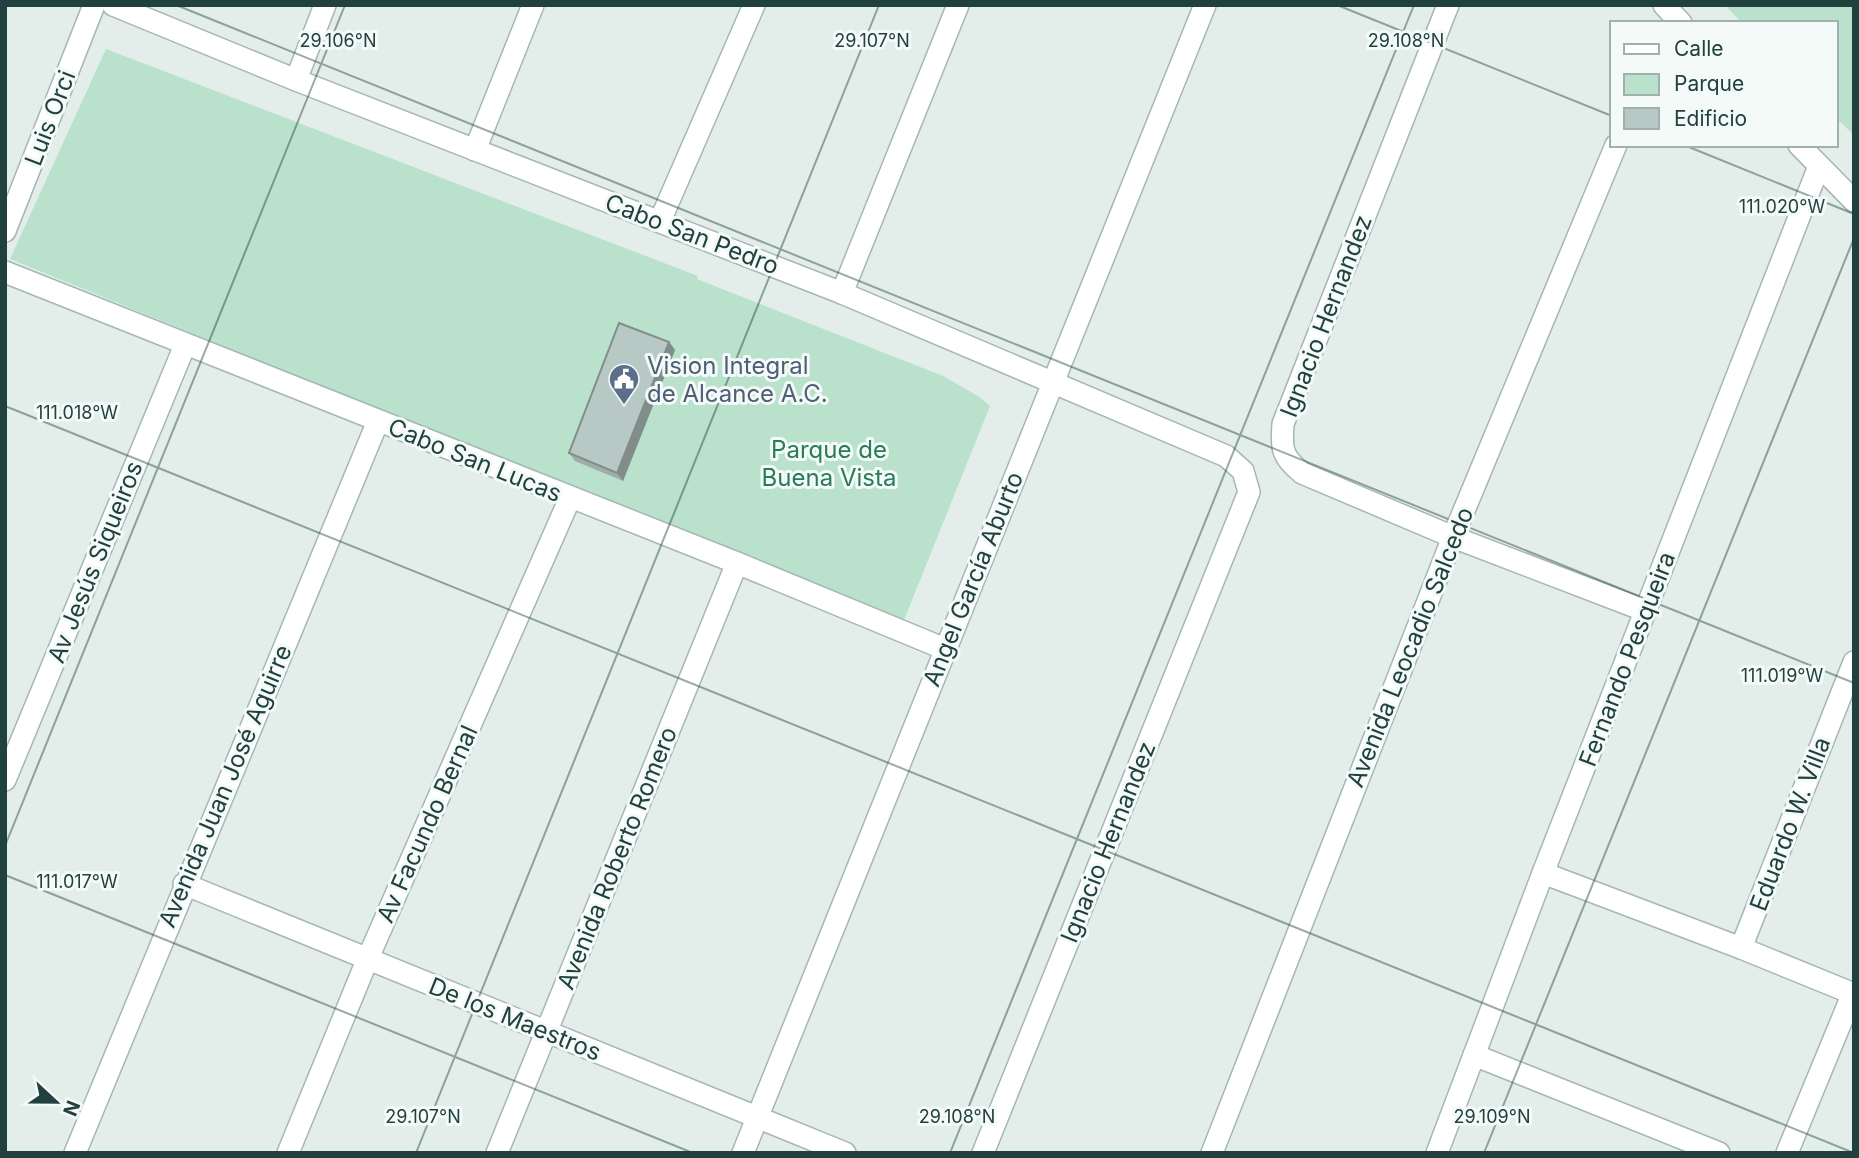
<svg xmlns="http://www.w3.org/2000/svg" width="1859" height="1158" viewBox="0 0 1859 1158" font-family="Inter,sans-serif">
<rect width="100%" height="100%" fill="#e3eeeb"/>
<!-- green -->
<g fill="#bae1cc">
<path d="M 1725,5 L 1854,5 L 1854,135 L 1836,118 L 1836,23 L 1742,23 Z"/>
<path d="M 106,49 L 698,276 L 697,279 L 943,376 L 978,396 L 990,406 L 902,625 L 464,444 L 10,259 Z"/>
</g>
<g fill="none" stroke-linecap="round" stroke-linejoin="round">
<!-- minor casing -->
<g stroke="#a5b7b4" stroke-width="24">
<g id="minor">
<path d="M 113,5 L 296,80 L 842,293 L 1226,456 L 1243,471 L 1249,492 L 983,1153"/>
<path d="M 1448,5 L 1283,424 C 1281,449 1282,457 1302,473 L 1453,537 L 1646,611"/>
<path d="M 1664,5 L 1681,23"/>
<path d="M 296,80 L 325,5"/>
<path d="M 1799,145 L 1854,201"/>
<path d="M 475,150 L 533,5"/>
<path d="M 660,221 L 754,5"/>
<path d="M 5,231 L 94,5"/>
<path d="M 5,272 L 737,563 L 945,649"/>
<path d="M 842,293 L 958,5"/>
<path d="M 5,780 L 185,345"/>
<path d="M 1543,873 L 1741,948 L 1854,994"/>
<path d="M 184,884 L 845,1153"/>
<path d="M 1741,948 L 1854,662"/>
<path d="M 1474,1055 L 1719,1153"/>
<path d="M 75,1153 L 378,421"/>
<path d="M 288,1153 L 368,958 L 570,498"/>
<path d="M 497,1153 L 737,563"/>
<path d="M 743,1153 L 1205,5"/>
<path d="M 1212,1153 L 1453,537 L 1616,145"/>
<path d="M 1437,1153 L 1543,873 L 1819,166"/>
<path d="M 1787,1153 L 1853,993"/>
</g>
</g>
<!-- minor -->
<use href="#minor" stroke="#fff" stroke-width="21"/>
</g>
<!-- wall -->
<path fill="#9eada9" d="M 669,342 L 675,350 L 623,481 L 575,461 L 569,453 Z"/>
<!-- shaded-wall -->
<path fill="#818d8a" d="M 669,342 L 675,350 L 623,481 L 617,473 Z"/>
<!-- building -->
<path fill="#b8c9c5" stroke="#818d8a" stroke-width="2" d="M 619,323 L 669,342 L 617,473 L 569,453 Z"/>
<!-- ticks -->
<path fill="none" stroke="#21413f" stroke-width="2" stroke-opacity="0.45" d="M 176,5 L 1854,683M 1337,5 L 1612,116M 1684,145 L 1854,214M 5,406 L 1854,1153M 5,846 L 345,5M 5,875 L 693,1153M 416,1153 L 879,5M 950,1153 L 1414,5M 1484,1153 L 1854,238"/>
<!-- icons -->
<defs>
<g id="civic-pin" transform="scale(1.575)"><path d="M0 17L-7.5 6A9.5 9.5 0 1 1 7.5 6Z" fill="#5c6f8a" stroke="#f4faf8"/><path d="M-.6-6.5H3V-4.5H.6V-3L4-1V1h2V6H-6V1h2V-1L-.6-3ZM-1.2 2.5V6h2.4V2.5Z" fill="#fff"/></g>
</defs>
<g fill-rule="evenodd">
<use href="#civic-pin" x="624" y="379"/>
</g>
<g text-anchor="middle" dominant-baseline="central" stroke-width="6" stroke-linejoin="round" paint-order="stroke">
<!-- street labels -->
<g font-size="24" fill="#21413f" stroke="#f4faf8">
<text transform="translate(50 118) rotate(-69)">Luis Orci</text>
<text transform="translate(692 234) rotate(21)">Cabo San Pedro</text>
<text transform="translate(1326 316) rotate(-69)">Ignacio Hernandez</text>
<text transform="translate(475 460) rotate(22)">Cabo San Lucas</text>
<text transform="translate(95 562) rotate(-68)">Av Jesús Siqueiros</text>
<text transform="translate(973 579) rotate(-68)">Angel García Aburto</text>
<text transform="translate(1410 647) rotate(-68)">Avenida Leocadio Salcedo</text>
<text transform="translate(1627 659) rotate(-69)">Fernando Pesqueira</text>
<text transform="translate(225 786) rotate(-67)">Avenida Juan José Aguirre</text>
<text transform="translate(427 824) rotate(-66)">Av Facundo Bernal</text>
<text transform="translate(1790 824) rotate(-69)">Eduardo W. Villa</text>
<text transform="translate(1108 842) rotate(-68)">Ignacio Hernandez</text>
<text transform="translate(617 858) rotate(-68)">Avenida Roberto Romero</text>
<text transform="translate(515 1019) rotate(22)">De los Maestros</text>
</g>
<!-- service labels -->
<g font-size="24" fill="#4e5e75" stroke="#f4faf8" text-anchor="start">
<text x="647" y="365">Vision Integral<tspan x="647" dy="28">de Alcance A.C.</tspan></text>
</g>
<!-- park labels -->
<g font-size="24" fill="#277c59" stroke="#f4faf8">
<text x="829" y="449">Parque de<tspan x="829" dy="28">Buena Vista</tspan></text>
</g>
</g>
<g font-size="18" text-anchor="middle" fill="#21413f" stroke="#f4faf8" stroke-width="6" stroke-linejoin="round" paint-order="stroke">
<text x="338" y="47">29.106°N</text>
<text x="872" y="47">29.107°N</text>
<text x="1406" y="47">29.108°N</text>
<text x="1782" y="213">111.020°W</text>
<text x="77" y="419">111.018°W</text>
<text x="1782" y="682">111.019°W</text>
<text x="77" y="888">111.017°W</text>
<text x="423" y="1123">29.107°N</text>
<text x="957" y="1123">29.108°N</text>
<text x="1492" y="1123">29.109°N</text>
</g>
<!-- border -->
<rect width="1859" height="1158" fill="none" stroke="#21413f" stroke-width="14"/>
<!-- legend -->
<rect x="1610" y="21" width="228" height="126" fill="#f4faf8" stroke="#a0b0ae" stroke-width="2"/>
<rect x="1624" y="44" width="35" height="10" fill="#ffffff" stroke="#a0b0ae" stroke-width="2"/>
<text x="1674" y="56" font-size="21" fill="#21413f">Calle</text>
<rect x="1624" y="74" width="35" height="21" fill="#bae1cc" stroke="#a0b0ae" stroke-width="2"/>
<text x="1674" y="91" font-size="21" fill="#21413f">Parque</text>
<rect x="1624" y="108" width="35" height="21" fill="#b8c9c5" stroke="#a0b0ae" stroke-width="2"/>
<text x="1674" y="126" font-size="21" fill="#21413f">Edificio</text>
<!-- north arrow -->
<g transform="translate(56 1102) rotate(112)" stroke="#f4faf8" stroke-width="5" paint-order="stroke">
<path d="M0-5L12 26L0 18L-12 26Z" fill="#21413f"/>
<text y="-10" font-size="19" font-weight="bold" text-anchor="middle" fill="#21413f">N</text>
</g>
</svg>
